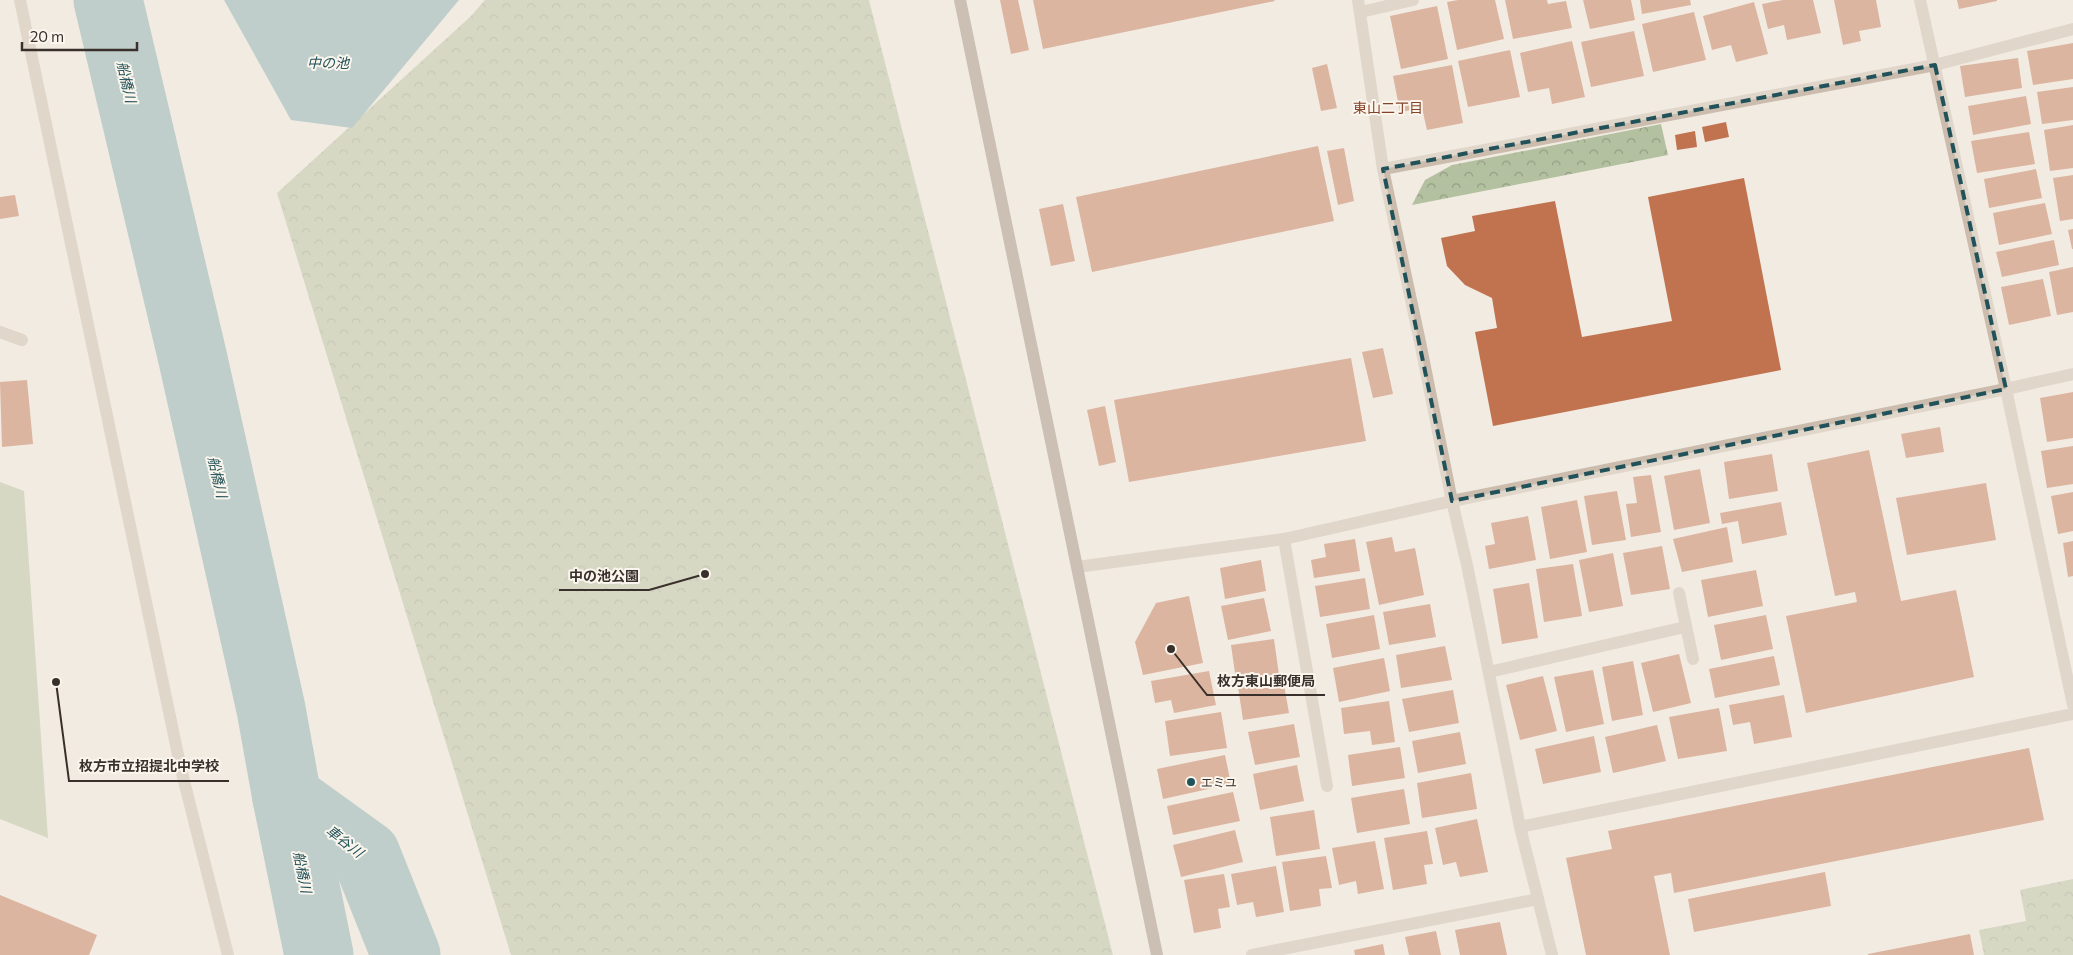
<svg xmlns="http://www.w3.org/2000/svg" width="2073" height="955" viewBox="0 0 2073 955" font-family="Commissioner,'Noto Sans JP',sans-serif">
<defs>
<pattern id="forest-crowns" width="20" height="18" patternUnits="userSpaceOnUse" patternTransform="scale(1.25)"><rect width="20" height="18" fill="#b4c1a1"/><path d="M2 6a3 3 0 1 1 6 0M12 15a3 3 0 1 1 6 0" fill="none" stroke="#939d83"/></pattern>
</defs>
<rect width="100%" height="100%" fill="#f2ebe1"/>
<!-- forest -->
<g fill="url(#forest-crowns)">
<path d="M 485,0 L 869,0 L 1113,955 L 511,955 L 277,193 L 470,17 Z"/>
<path d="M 1661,124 L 1668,155 L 1412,205 L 1425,180 L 1452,165 Z"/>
<path d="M 2073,879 L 2073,955 L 1984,955 L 1979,930 L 2026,921 L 2020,890 Z"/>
</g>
<!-- garden -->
<path fill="#b4c1a1" d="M 0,482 L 24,491 L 48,838 L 0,819 Z"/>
<!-- water -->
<path fill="#80aaaf" d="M 224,0 L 459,0 L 352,128 L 291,120 Z"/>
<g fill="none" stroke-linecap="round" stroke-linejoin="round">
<!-- river -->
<g stroke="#80aaaf" stroke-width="69">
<path d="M 108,0 L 192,355 L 271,709 L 287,798 L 319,955"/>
<path d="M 287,798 L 366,855 L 406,955"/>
</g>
</g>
<!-- building -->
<g fill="#c17350">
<path d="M 1000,0 L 1018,0 L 1029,50 L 1011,54 Z"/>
<path d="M 1033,0 L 1274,0 L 1275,1 L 1043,49 Z"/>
<path d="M 1458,0 L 1495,0 L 1504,39 L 1457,50 L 1447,2 Z"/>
<path d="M 1505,0 L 1547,0 L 1548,4 L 1566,1 L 1572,28 L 1513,39 Z"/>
<path d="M 1583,0 L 1631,0 L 1635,20 L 1590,29 Z"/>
<path d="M 1640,0 L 1690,0 L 1691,5 L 1642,14 Z"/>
<path d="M 1783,0 L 1813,0 L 1821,33 L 1787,40 L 1784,25 L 1768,29 L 1762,4 Z"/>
<path d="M 1834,0 L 1876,0 L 1881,27 L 1859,31 L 1861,41 L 1843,45 Z"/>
<path d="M 1957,0 L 1997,0 L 1997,1 L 1959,9 Z"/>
<path d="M 1754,2 L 1768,54 L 1736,62 L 1731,45 L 1712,50 L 1703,16 Z"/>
<path d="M 1437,6 L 1448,59 L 1401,69 L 1390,16 Z"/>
<path d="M 1694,12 L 1706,60 L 1653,72 L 1642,24 Z"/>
<path d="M 1634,31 L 1644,76 L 1591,87 L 1581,42 Z"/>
<path d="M 1572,41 L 1585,97 L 1552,104 L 1549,88 L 1528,92 L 1520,53 Z"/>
<path d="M 2073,43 L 2073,79 L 2033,85 L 2027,51 Z"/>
<path d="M 1510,50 L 1520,97 L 1468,107 L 1458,61 Z"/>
<path d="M 2018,58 L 2022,88 L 1965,97 L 1960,66 Z"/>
<path d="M 1327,64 L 1337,108 L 1321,111 L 1312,68 Z"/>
<path d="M 1452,65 L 1463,123 L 1427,130 L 1422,108 L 1400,112 L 1393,76 Z"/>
<path d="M 2073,87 L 2073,120 L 2042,124 L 2037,92 Z"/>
<path d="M 2026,96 L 2031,124 L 1973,135 L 1968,106 Z"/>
<path d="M 1726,122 L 1729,137 L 1705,142 L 1702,127 Z"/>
<path d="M 2073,125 L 2073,168 L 2050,171 L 2044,130 Z"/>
<path d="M 1695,131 L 1697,147 L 1677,150 L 1675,135 Z"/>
<path d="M 2029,132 L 2035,164 L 1977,173 L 1971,141 Z"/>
<path d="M 1318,146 L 1334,221 L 1092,272 L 1076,197 Z"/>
<path d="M 1344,148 L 1354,201 L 1338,205 L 1327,151 Z"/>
<path d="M 2036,169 L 2042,198 L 1989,208 L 1984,179 Z"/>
<path d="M 2073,175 L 2073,219 L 2060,221 L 2053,178 Z"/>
<path d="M 1744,178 L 1781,370 L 1493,426 L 1475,332 L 1497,328 L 1492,298 L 1465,285 L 1447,266 L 1441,238 L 1475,231 L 1472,216 L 1555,201 L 1582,337 L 1672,321 L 1648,197 Z"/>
<path d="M 15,195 L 19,216 L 0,219 L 0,197 Z"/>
<path d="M 2045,203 L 2052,234 L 1999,245 L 1993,213 Z"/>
<path d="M 1063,204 L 1075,261 L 1051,266 L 1039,209 Z"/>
<path d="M 2073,229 L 2073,249 L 2072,249 L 2068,230 Z"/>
<path d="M 2054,240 L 2059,265 L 2002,277 L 1996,252 Z"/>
<path d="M 2073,267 L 2073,312 L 2057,315 L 2049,272 Z"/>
<path d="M 2043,279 L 2051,316 L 2009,325 L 2001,287 Z"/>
<path d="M 1383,348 L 1393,394 L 1373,398 L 1362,352 Z"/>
<path d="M 1351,358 L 1366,441 L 1129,482 L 1114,400 Z"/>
<path d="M 27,380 L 33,444 L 2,447 L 0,382 Z"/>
<path d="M 2073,392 L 2073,438 L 2047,442 L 2040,398 Z"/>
<path d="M 1105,406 L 1116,462 L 1099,466 L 1087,410 Z"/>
<path d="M 1940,427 L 1944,452 L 1906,458 L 1901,434 Z"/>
<path d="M 2073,446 L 2073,484 L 2047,488 L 2041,451 Z"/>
<path d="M 1869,450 L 1901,601 L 1956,590 L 1974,677 L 1806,713 L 1786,616 L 1857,602 L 1855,592 L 1835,596 L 1807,463 Z"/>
<path d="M 1772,454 L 1778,491 L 1729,499 L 1724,462 Z"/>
<path d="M 1700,469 L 1710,523 L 1674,530 L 1664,476 Z"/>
<path d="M 1651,475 L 1661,532 L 1631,537 L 1626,504 L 1637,503 L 1633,477 Z"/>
<path d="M 1986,483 L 1996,540 L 1907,555 L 1896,498 Z"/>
<path d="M 1617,491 L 1626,540 L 1592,545 L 1584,496 Z"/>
<path d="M 2073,492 L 2073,531 L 2058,534 L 2051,496 Z"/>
<path d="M 1577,500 L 1587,552 L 1550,559 L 1541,507 Z"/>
<path d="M 1781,502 L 1787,535 L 1742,544 L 1738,521 L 1722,524 L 1720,513 Z"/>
<path d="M 1528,516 L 1536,560 L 1489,569 L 1485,546 L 1495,544 L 1491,523 Z"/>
<path d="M 1727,527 L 1733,562 L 1682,572 L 1673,539 Z"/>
<path d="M 1392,537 L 1395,552 L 1415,548 L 1424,595 L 1379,605 L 1366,542 Z"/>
<path d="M 1355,539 L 1360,571 L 1314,578 L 1311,560 L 1326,557 L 1324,544 Z"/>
<path d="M 2073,541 L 2073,576 L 2068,577 L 2063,543 Z"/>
<path d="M 1662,546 L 1670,589 L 1631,595 L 1623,553 Z"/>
<path d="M 1613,553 L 1623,606 L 1589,612 L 1579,560 Z"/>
<path d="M 1261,560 L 1266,591 L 1225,599 L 1220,568 Z"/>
<path d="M 1573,564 L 1582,616 L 1544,622 L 1536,569 Z"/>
<path d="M 1756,570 L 1763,606 L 1708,617 L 1701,580 Z"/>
<path d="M 1365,578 L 1370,609 L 1320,617 L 1315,586 Z"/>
<path d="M 1529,583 L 1538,638 L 1502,644 L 1493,589 Z"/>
<path d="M 1189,596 L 1203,663 L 1143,675 L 1135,642 L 1156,603 Z"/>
<path d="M 1264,598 L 1271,631 L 1228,640 L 1221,606 Z"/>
<path d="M 1430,604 L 1436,637 L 1389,645 L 1383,612 Z"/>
<path d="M 1374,615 L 1380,649 L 1332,658 L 1326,624 Z"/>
<path d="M 1766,615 L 1773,649 L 1721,660 L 1714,625 Z"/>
<path d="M 1274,639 L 1279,675 L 1236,680 L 1231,645 Z"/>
<path d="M 1445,646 L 1452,680 L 1401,688 L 1396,655 Z"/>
<path d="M 1679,654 L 1691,703 L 1653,712 L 1641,663 Z"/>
<path d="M 1774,656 L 1780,685 L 1715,698 L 1709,669 Z"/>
<path d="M 1384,658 L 1390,691 L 1339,702 L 1333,668 Z"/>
<path d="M 1633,661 L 1643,715 L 1612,721 L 1602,667 Z"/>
<path d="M 1593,670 L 1604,724 L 1566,732 L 1554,677 Z"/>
<path d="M 1209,671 L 1216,705 L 1174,713 L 1171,700 L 1155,703 L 1151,681 Z"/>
<path d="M 1543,676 L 1557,731 L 1520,740 L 1506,685 Z"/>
<path d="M 1283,679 L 1289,713 L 1243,720 L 1238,687 Z"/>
<path d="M 1453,690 L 1459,723 L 1409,732 L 1402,699 Z"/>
<path d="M 1784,695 L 1792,737 L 1754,744 L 1750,722 L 1733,725 L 1729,705 Z"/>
<path d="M 1389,701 L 1395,742 L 1372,745 L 1370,731 L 1344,734 L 1341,708 Z"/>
<path d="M 1719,708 L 1727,751 L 1678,759 L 1669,717 Z"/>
<path d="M 1221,712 L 1227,748 L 1170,756 L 1165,721 Z"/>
<path d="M 1294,724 L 1300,757 L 1255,765 L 1248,732 Z"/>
<path d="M 1657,725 L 1666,761 L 1613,773 L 1605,737 Z"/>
<path d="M 1460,732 L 1466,764 L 1418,773 L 1412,741 Z"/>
<path d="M 1594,736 L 1601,772 L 1543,784 L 1535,749 Z"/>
<path d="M 1400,747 L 1405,778 L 1352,786 L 1348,755 Z"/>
<path d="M 2029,748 L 2044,820 L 1674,893 L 1671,873 L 1654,876 L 1670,955 L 1586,955 L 1566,858 L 1612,849 L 1608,831 Z"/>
<path d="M 1225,755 L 1231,784 L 1163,799 L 1157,769 Z"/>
<path d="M 1297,765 L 1304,801 L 1260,810 L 1253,774 Z"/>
<path d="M 1471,773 L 1477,809 L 1422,818 L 1417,783 Z"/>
<path d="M 1404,789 L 1410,824 L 1357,833 L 1351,798 Z"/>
<path d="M 1233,792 L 1240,821 L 1173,835 L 1167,806 Z"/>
<path d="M 1314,810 L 1320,849 L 1276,856 L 1270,817 Z"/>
<path d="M 1477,819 L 1488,872 L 1460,877 L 1456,862 L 1443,865 L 1435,828 Z"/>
<path d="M 1235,830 L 1243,862 L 1181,877 L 1173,845 Z"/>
<path d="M 1427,831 L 1433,864 L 1424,865 L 1427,884 L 1393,890 L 1384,838 Z"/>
<path d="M 1375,841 L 1384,889 L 1358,894 L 1356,881 L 1339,885 L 1332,848 Z"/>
<path d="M 1326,856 L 1332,888 L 1319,889 L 1321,906 L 1290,911 L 1282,862 Z"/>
<path d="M 1276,866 L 1284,912 L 1256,917 L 1253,902 L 1237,905 L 1231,874 Z"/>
<path d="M 1825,872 L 1831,906 L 1694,932 L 1688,899 Z"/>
<path d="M 1224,874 L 1230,907 L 1218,909 L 1221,928 L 1194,933 L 1184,880 Z"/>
<path d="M 0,895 L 97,935 L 89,955 L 0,955 Z"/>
<path d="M 1500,922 L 1507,955 L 1460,955 L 1455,930 Z"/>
<path d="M 1436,931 L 1441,955 L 1409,955 L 1405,937 Z"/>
<path d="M 1970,934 L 1974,955 L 1868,955 L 1868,954 Z"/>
<path d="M 1383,944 L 1385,955 L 1355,955 L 1354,950 Z"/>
</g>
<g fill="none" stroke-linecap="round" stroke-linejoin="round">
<!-- lane -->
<g stroke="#cbbcad" stroke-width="12">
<path d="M 1284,539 L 1327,786"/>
<path d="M 1679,593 L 1693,659"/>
<path d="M 1489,672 L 1685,627"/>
<path d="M 1252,955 L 1538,899"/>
</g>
<!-- street -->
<g stroke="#cbbcad" stroke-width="12">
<path d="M 20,0 L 181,769 L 228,955"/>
<path d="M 1358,0 L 1383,169 L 1420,342 L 1452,501 L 1467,565 L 1520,827 L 1552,955"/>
<path d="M 1920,0 L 2006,389 L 2073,705"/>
<path d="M 1361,12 L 1413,0"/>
<path d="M 1383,169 L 1935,65 L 2073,29"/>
<path d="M 0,332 L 22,340"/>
<path d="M 1077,567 L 1284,539 L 1452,501 L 2006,389 L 2073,374"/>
<path d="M 1520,827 L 2073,714"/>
</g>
<!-- secondary -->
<path stroke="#9e8c7e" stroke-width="12" d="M 960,0 L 1157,955"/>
</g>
<!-- marked area -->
<path d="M0 0H2073V955H0ZM 1935,65 L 2006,389 L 1452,501 L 1383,169 Z" fill="#f2ebe1" fill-opacity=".55" fill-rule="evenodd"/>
<path fill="none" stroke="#225259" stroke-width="4" stroke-dasharray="10 6" stroke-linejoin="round" d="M 1935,65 L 2006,389 L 1452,501 L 1383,169 Z"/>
<!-- markers -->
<circle fill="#225259" stroke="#faf5ed" stroke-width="2" cx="1191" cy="782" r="5"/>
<g text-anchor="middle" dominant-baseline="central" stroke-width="4" stroke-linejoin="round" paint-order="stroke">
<!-- poi labels -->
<g font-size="12" fill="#39302b" stroke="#faf5ed" text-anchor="start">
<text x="1201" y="782">エミユ</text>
</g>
<!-- water labels -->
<g font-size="14" font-style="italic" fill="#225259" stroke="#faf5ed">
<text x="328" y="62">中の池</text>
<text transform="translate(127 82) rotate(77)">船橋川</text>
<text transform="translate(218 477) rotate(77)">船橋川</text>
<text transform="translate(345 841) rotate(38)">車谷川</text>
<text transform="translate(303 872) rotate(79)">船橋川</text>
</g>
<!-- neighbourhood labels -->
<g font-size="14" fill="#854327" stroke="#faf5ed">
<text x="1388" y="107">東山二丁目</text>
</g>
</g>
<!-- callouts -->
<path fill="none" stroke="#39302b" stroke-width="2" d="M705 574L649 590H559M1171 649L1207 695H1325M56 682L69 781H229"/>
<g fill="#39302b" stroke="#faf5ed" stroke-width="2">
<circle cx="705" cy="574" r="5"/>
<circle cx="1171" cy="649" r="5"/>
<circle cx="56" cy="682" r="5"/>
</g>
<g font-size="14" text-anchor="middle" font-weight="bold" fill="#39302b" stroke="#faf5ed" stroke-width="4" stroke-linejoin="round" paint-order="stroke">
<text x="604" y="581">中の池公園</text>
<text x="1266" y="686">枚方東山郵便局</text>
<text x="149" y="771">枚方市立招提北中学校</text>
</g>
<!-- scale -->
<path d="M22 42v8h115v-8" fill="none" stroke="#39302b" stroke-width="2.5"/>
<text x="30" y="42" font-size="15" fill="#39302b" stroke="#faf5ed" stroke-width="4" paint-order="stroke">20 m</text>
</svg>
